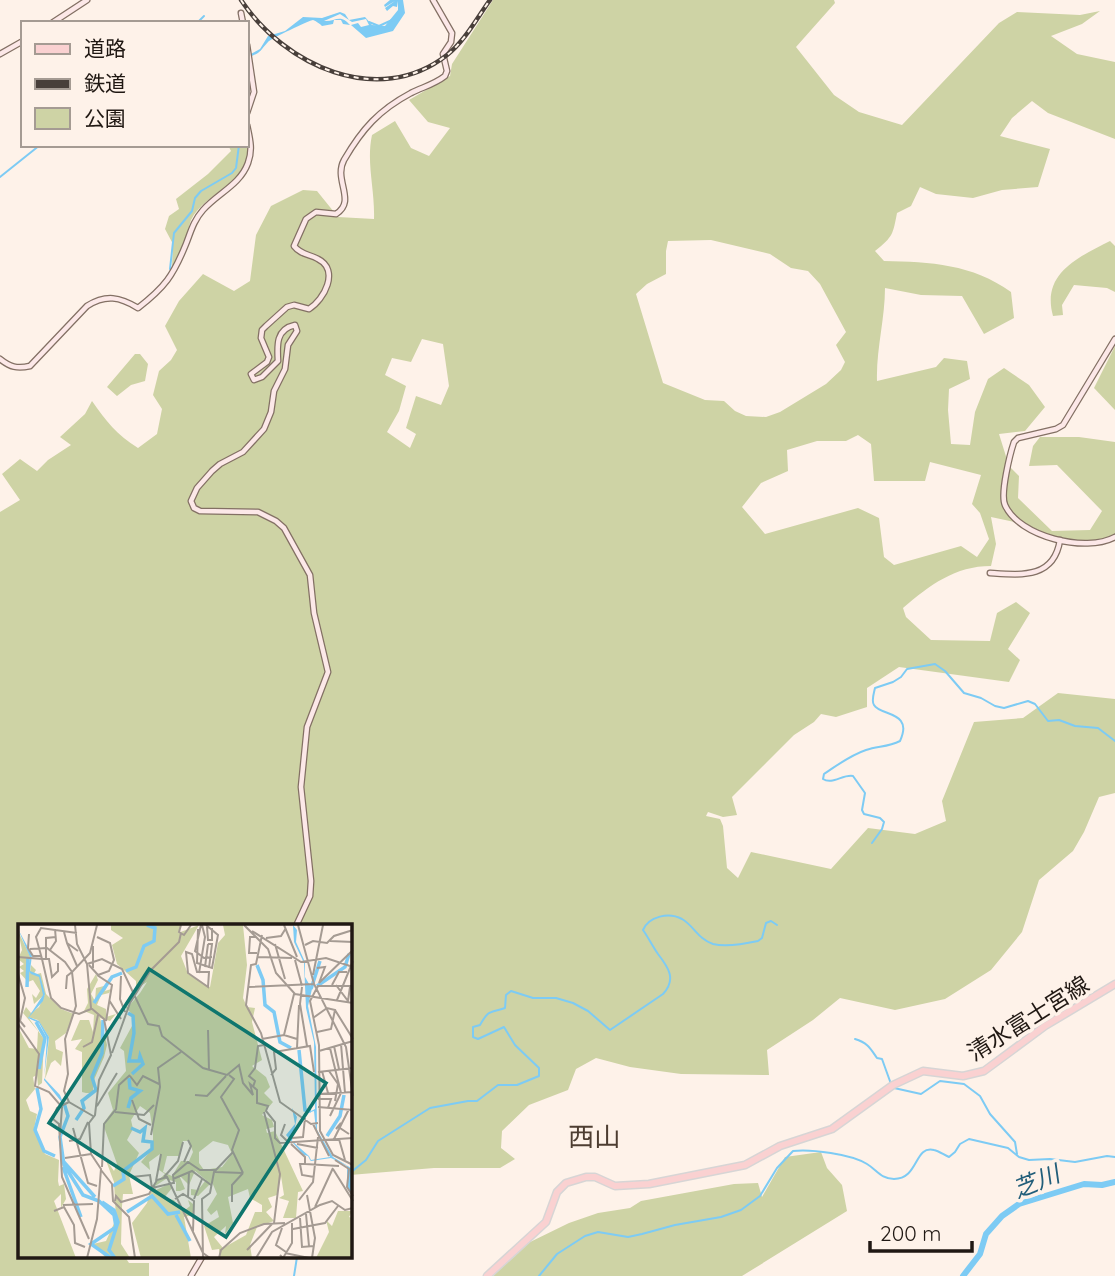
<svg xmlns="http://www.w3.org/2000/svg" width="1115" height="1276" viewBox="0 0 1115 1276" font-family="Quicksand,'Noto Sans JP',sans-serif">
<rect width="100%" height="100%" fill="#fef2e9"/>
<!-- green -->
<g fill="#ced3a5" fill-rule="evenodd">
<path d="M 493,0 L 834,0 L 835,3 L 796,47 L 834,95 L 859,112 L 902,125 L 999,23 L 1017,12 L 1080,15 L 1100,11 L 1082,24 L 1051,36 L 1077,54 L 1115,62 L 1115,139 L 1048,113 L 1032,101 L 1012,118 L 1000,136 L 1050,149 L 1038,187 L 1002,190 L 973,198 L 936,194 L 920,187 L 911,206 L 897,213 C 893,234 893,237 875,251 L 884,261 C 931,262 972,264 1011,292 L 1014,318 L 984,334 L 962,296 L 921,295 L 885,288 C 885,319 876,350 877,381 L 936,367 L 944,358 L 967,361 L 970,379 L 949,389 L 948,410 L 951,444 L 970,445 L 975,412 L 988,379 L 1004,368 L 1029,385 L 1045,407 L 1025,431 L 999,434 L 1009,466 L 1019,476 L 1018,498 L 1052,531 L 1090,530 L 1102,511 L 1057,465 L 1029,466 L 1033,446 L 1040,437 L 1079,437 L 1115,442 L 1115,536 L 1096,544 L 1065,543 L 1028,525 L 991,517 L 996,544 L 991,566 C 955,566 930,585 903,608 L 906,617 L 931,640 L 990,641 L 997,613 L 1016,602 L 1030,613 L 1008,649 L 1020,660 L 1009,682 L 899,667 L 867,688 L 867,707 L 836,717 L 821,714 L 814,722 L 794,735 L 732,797 L 737,815 L 723,817 L 708,812 L 706,816 L 720,819 L 723,826 L 727,868 L 738,878 L 751,852 L 831,869 L 868,828 L 915,834 L 946,821 L 942,801 L 974,722 L 1023,718 L 1058,693 L 1115,699 L 1115,793 L 1099,797 L 1084,832 L 1073,851 L 1039,880 L 1022,932 L 991,970 L 945,999 L 895,1010 L 840,998 L 813,1020 L 767,1050 L 769,1075 L 681,1074 L 630,1067 L 596,1058 L 576,1069 L 568,1090 L 529,1105 L 502,1131 L 501,1148 L 515,1159 L 500,1168 L 434,1168 L 350,1175 L 350,926 L 19,926 L 19,1257 L 125,1257 L 129,1263 L 149,1263 L 149,1276 L 0,1276 L 0,512 L 20,500 L 2,474 L 20,459 L 37,471 L 48,460 L 71,445 L 60,437 L 85,414 L 92,401 C 106,421 117,435 138,448 L 157,434 L 162,409 L 153,395 L 159,371 L 171,360 L 177,350 L 165,326 L 179,301 L 203,274 L 234,291 L 250,281 L 256,235 L 271,206 L 303,190 L 317,191 L 338,217 L 374,219 C 375,189 366,163 372,135 L 395,121 L 411,148 L 429,156 L 450,128 L 428,122 L 409,100 L 450,76 L 452,64 ZM 711,240 L 770,254 L 791,268 L 808,271 L 820,284 L 846,332 L 836,345 L 845,362 L 841,370 L 826,384 L 780,412 L 766,417 L 746,416 L 735,411 L 724,401 L 705,400 L 663,383 L 636,294 L 647,284 L 666,274 L 666,251 L 668,241 ZM 422,339 L 443,344 L 449,386 L 441,405 L 416,396 L 406,428 L 416,434 L 410,448 L 387,432 L 399,411 L 406,386 L 385,375 L 392,358 L 411,362 ZM 858,435 L 871,444 L 874,481 L 925,481 L 930,462 L 981,475 L 972,504 L 980,513 L 989,539 L 977,557 L 961,546 L 894,565 L 884,557 L 879,518 L 858,508 L 765,534 L 742,507 L 761,483 L 788,471 L 787,450 L 817,441 L 846,441 Z"/>
<path d="M 247,137 C 256,184 207,189 191,220 C 188,227 188,235 185,242 C 182,251 176,259 172,267 L 173,244 L 165,229 L 169,216 L 179,209 L 176,199 L 208,174 L 231,151 L 228,145 L 247,145 Z"/>
<path d="M 1110,241 L 1115,246 L 1115,292 L 1107,288 L 1074,285 L 1062,305 L 1063,315 L 1053,316 C 1041,273 1079,257 1110,241 Z"/>
<path d="M 1115,346 L 1115,410 L 1094,388 Z"/>
<path d="M 135,354 L 140,354 L 148,364 L 145,381 L 131,385 L 117,396 L 107,387 Z"/>
<path d="M 821,1152 L 827,1168 L 842,1185 L 847,1211 L 742,1276 L 492,1276 L 526,1244 L 569,1223 L 598,1213 L 630,1208 L 641,1201 L 734,1184 L 758,1183 L 762,1197 L 785,1157 Z"/>
</g>
<!-- water -->
<path fill="#7dcbf4" d="M 390,0 L 403,0 L 405,13 L 393,31 L 366,38 L 351,25 L 358,23 L 361,27 L 369,25 L 366,19 L 352,22 L 340,14 L 324,21 C 335,22 340,13 350,25 L 343,24 L 341,20 L 334,20 L 333,24 L 322,26 C 320,24 316,21 313,20 C 310,20 270,39 268,42 C 258,53 262,52 247,58 L 247,56 L 260,49 L 268,36 L 285,31 L 303,17 L 322,18 L 340,12 L 345,14 L 349,20 L 365,17 L 372,25 L 385,26 L 398,10 L 398,1 L 397,7 L 393,6 L 387,11 L 385,8 L 395,1 L 385,7 L 384,5 Z"/>
<g fill="none" stroke-linecap="round" stroke-linejoin="round">
<!-- stream -->
<g stroke="#7dcbf4" stroke-width="2">
<path d="M 369,22 L 379,26 L 392,20"/>
<path d="M 197,23 L 204,16"/>
<path d="M 0,177 L 40,145"/>
<path d="M 170,269 L 174,233 L 192,211 L 195,198 L 201,191 L 232,173 L 236,168 L 239,145"/>
<path d="M 872,843 L 882,829 L 884,822 L 880,818 L 864,814 L 862,810 L 865,793 L 853,776 C 843,774 832,785 823,779 L 824,774 C 837,765 851,755 866,750 C 878,746 888,747 900,741 C 914,711 880,716 874,705 C 871,701 874,693 875,688 L 893,682 L 901,677 L 907,669 L 935,664 L 945,671 L 964,693 L 981,698 L 995,706 L 1004,708 L 1028,701 L 1035,704 L 1048,721 L 1059,720 L 1075,726 L 1098,728 L 1115,741"/>
<path d="M 855,1039 C 868,1043 870,1048 877,1058 L 882,1059 L 891,1084"/>
<path d="M 894,1088 L 921,1094 L 940,1081 L 964,1084 L 980,1096 L 990,1114 L 1015,1142 L 1017,1154"/>
<path d="M 350,1173 L 366,1160 L 378,1141 L 430,1108 L 468,1101 L 477,1101 L 498,1085 L 517,1085 L 539,1076 L 539,1068 L 515,1045 L 504,1027 L 478,1039 L 473,1037 L 473,1027 L 480,1025 C 489,1009 490,1013 505,1008 L 506,995 L 511,991 L 533,998 L 556,998 L 573,1003 L 588,1011 L 610,1030 L 663,994 C 677,979 668,967 658,954 C 653,947 648,937 643,930 C 649,916 669,912 682,919 C 694,926 698,939 713,944 C 726,947 744,944 758,941 L 762,938 L 766,923 L 771,921 L 777,925"/>
<path d="M 294,1276 L 297,1257"/>
<path d="M 539,1276 L 557,1254 L 585,1236 L 598,1232 L 628,1237 L 642,1234 L 675,1225 L 721,1217 L 741,1210 L 760,1196 L 777,1168 L 793,1151 C 811,1149 851,1154 867,1164 C 877,1170 881,1179 894,1179 C 919,1179 914,1145 934,1150 C 939,1151 944,1155 949,1157 L 955,1152 L 960,1144 L 969,1139 L 1008,1148 L 1019,1157 L 1029,1160 L 1050,1159 L 1075,1162 L 1107,1156 L 1115,1157"/>
</g>
<!-- river -->
<path stroke="#7dcbf4" stroke-width="6" d="M 963,1276 L 980,1254 L 986,1234 L 1002,1216 L 1019,1204 L 1084,1184 L 1102,1185 L 1115,1182"/>
<!-- secondary casing -->
<g stroke="#837064" stroke-width="7">
<g id="secondary">
<path d="M 241,13 L 243,23"/>
<path d="M 52,23 L 87,0"/>
<path d="M 247,45 L 254,92 L 247,113"/>
<path d="M 0,54 L 23,41"/>
<path d="M 1115,339 L 1063,425 L 1056,429 L 1018,438 L 1014,442 C 1010,454 1000,494 1005,505 C 1019,537 1086,553 1115,537"/>
<path d="M 0,359 C 10,367 17,369 30,366 L 87,306 C 106,294 120,297 138,308 C 165,287 173,276 186,244 C 191,231 194,220 203,210 C 218,193 240,185 248,163 C 253,150 250,139 247,125"/>
<path d="M 990,573 C 1021,575 1054,579 1060,540"/>
<path d="M 296,926 L 310,896 L 311,881 L 301,787 L 307,727 L 328,672 L 314,613 L 310,575 L 284,528 L 276,521 L 258,512 L 200,511 L 194,508 L 191,501 L 197,488 L 212,471 L 220,464 L 243,452 L 264,429 L 271,412 L 274,391 L 285,369 L 288,345 L 297,331 L 295,325 C 276,329 277,345 278,361 L 262,377 L 254,380 L 251,374 L 267,362 L 269,357 L 261,338 L 262,330 L 266,326 L 287,307 L 294,305 L 309,309 C 324,300 340,270 318,259 C 309,254 301,255 294,246 L 306,219 L 316,212 L 336,214 C 357,201 333,180 344,160 C 362,129 379,110 411,93 C 423,87 435,84 445,76 L 447,71 L 443,54 L 451,42 L 452,33 L 433,0"/>
<path d="M 191,1276 L 202,1257"/>
</g>
</g>
<!-- primary casing -->
<g stroke="#d7d5d5" stroke-width="9">
<path id="primary" d="M 487,1276 L 546,1222 L 557,1192 L 566,1183 L 586,1177 L 595,1177 L 615,1186 L 649,1184 L 745,1165 L 780,1146 L 832,1129 L 893,1085 L 923,1071 L 963,1076 L 984,1071 L 1045,1026 L 1115,984"/>
</g>
<!-- secondary -->
<use href="#secondary" stroke="#fce8e8" stroke-width="4.5"/>
<!-- primary -->
<use href="#primary" stroke="#fad1d1" stroke-width="6"/>
<!-- rail casing -->
<g stroke="#483f3a" stroke-width="4.5">
<path id="rail" d="M 241,0 C 284,65 378,109 447,55 C 464,42 477,18 490,0"/>
</g>
<!-- rail -->
<use href="#rail" stroke="#fef2e9" stroke-width="2" stroke-dasharray="5" stroke-linecap="butt"/>
</g>
<g text-anchor="middle" dominant-baseline="central" stroke-width="7" stroke-linejoin="round" paint-order="stroke">
<!-- street labels -->
<g font-size="23" fill="#201813" stroke="#fef2e9">
<text transform="translate(1028 1018) rotate(-32)">清水富士宮線</text>
</g>
<!-- water labels -->
<g font-size="24" font-style="italic" fill="#225e7a" stroke="#fef2e9">
<text transform="translate(1036 1181) rotate(-22)">芝川</text>
</g>
<!-- quarter labels -->
<g font-size="26" fill="#4d3d31" stroke="#fef2e9">
<text x="594" y="1136">西山</text>
</g>
</g>
<!-- overview -->
<g transform="translate(18 924)">
<rect width="334" height="334" fill="#fef2e9"/>
<path d="M 93,1 L 163,1 L 160,9 L 181,1 L 163,32 L 170,50 L 192,63 L 200,19 L 207,11 L 205,1 L 225,1 L 229,41 L 225,74 L 229,83 L 237,84 L 234,98 L 244,136 L 234,142 L 248,153 L 252,163 L 246,169 L 255,178 L 244,191 L 254,196 L 256,203 L 248,205 L 249,209 L 257,207 L 285,267 L 280,268 L 278,294 L 265,294 L 271,277 L 261,274 L 266,271 L 263,252 L 259,271 L 250,274 L 254,283 L 248,288 L 256,297 L 239,303 L 232,321 L 234,334 L 202,334 L 201,325 L 194,326 L 186,302 L 201,293 L 199,286 L 193,291 L 189,286 L 199,270 L 194,258 L 180,272 L 173,271 L 173,265 L 180,266 L 188,256 L 177,247 L 171,261 L 161,251 L 167,265 L 162,267 L 158,267 L 158,258 L 148,255 L 137,262 L 138,266 L 151,260 L 154,264 L 146,274 L 156,276 L 165,288 L 172,282 L 170,276 L 175,280 L 175,291 L 166,293 L 173,334 L 123,334 L 114,299 L 129,279 L 134,262 L 147,250 L 141,246 L 142,230 L 131,238 L 132,246 L 123,238 L 135,224 L 135,209 L 132,189 L 122,182 L 113,196 L 115,205 L 109,216 L 121,229 L 111,251 L 115,270 L 105,270 L 104,282 L 103,320 L 112,334 L 88,334 L 75,320 L 88,317 L 98,295 L 96,258 L 87,234 L 96,247 L 99,240 L 85,200 L 95,186 L 90,169 L 108,147 L 106,127 L 102,124 L 114,102 L 115,91 L 106,82 L 110,83 L 122,69 L 129,58 L 118,65 L 118,57 L 99,40 L 94,21 L 105,14 L 93,6 ZM 165,217 L 171,217 L 175,228 L 171,237 L 163,237 L 154,252 L 145,248 L 149,232 L 161,232 ZM 195,217 L 210,221 L 214,230 L 204,243 L 186,246 L 181,239 L 181,228 ZM 230,265 L 232,274 L 244,281 L 244,288 L 237,288 L 228,311 L 205,324 L 196,313 L 208,302 L 207,310 L 215,299 L 210,273 ZM 0,7 L 12,32 L 10,45 L 12,48 L 13,41 L 18,46 L 15,51 L 23,49 L 28,70 L 43,85 L 56,90 L 48,109 L 37,117 L 38,125 L 45,128 L 43,142 L 37,136 L 33,139 L 27,155 L 31,113 L 20,96 L 10,93 L 26,115 L 24,159 L 20,162 L 19,151 L 15,153 L 17,165 L 8,176 L 12,187 L 19,190 L 16,205 L 27,230 L 41,236 L 40,257 L 41,262 L 46,260 L 48,275 L 43,284 L 43,270 L 36,277 L 58,334 L 0,334 L 0,103 L 11,124 L 19,125 L 20,107 L 5,89 L 8,83 L 13,89 L 21,83 L 27,70 L 16,80 L 14,70 L 18,74 L 22,67 L 15,56 L 10,58 L 2,49 L 6,47 L 1,43 L 6,40 L 0,35 L 4,26 ZM 78,50 L 80,56 L 73,70 L 77,77 L 78,64 L 90,61 L 87,67 L 93,65 L 91,69 L 83,71 L 79,81 L 88,85 L 88,93 L 98,90 L 92,97 L 82,94 L 89,121 L 86,133 L 75,158 L 75,169 L 68,169 L 64,168 L 64,128 L 57,125 L 64,115 L 53,117 L 62,96 L 71,96 L 75,108 L 76,91 L 66,87 L 70,79 L 69,65 ZM 320,287 L 334,287 L 331,293 L 334,294 L 334,334 L 298,334 L 311,308 L 308,296 L 314,302 Z" fill="#ced3a5" fill-rule="evenodd"/>
<path d="M 275,1 L 279,6 L 278,18 L 287,38 L 287,53 L 294,65 L 290,82 L 298,123 L 299,206 L 315,233 L 333,244 L 334,272 L 329,264 L 329,242 L 313,234 L 293,237 L 292,236 L 290,232 L 286,231 L 282,227 L 268,211 L 277,200 L 274,184 L 279,193 L 274,217 L 291,232 L 293,236 L 312,233 L 298,207 L 296,187 L 287,190 L 297,185 L 296,118 L 288,84 L 286,39 L 276,18 ZM 0,5 L 14,31 L 12,47 L 22,51 L 27,70 L 25,77 L 11,93 L 21,97 L 31,113 L 26,154 L 42,171 L 46,181 L 26,156 L 29,114 L 21,99 L 10,94 L 25,71 L 21,53 L 13,50 L 10,46 L 12,33 Z" fill="#7dcbf4"/>
<path fill="none" stroke="#7dcbf4" stroke-width="3.5" d="M 239,41 L 245,56 L 247,81 L 256,88 L 262,118 L 273,124M 108,47 L 118,43 L 126,22 L 136,17 L 137,4 L 129,1M 299,62 L 327,43 L 331,30M 9,63 L 10,33M 293,65 L 302,37M 76,79 L 94,53 L 104,49M 110,89 L 115,92 L 116,109 L 111,137 L 121,137 L 122,132 L 125,140 L 114,150M 18,98 L 27,114 L 21,145M 281,126 L 287,186 L 293,187M 19,164 L 23,185 L 17,206 L 26,227 L 37,232M 46,179 L 50,192 L 42,213 L 46,241 L 65,271 L 81,277 L 96,291 L 98,303 L 73,320 L 93,334M 110,184 L 113,174 L 122,167 L 112,164 L 111,154M 58,196 L 66,184 L 64,177 L 78,166 L 74,153 L 84,129 L 85,96M 309,212 L 322,192 L 326,171M 45,237 L 77,273M 45,243 L 63,293M 95,262 L 106,255 L 105,247 L 134,225 L 134,218 L 125,217 L 127,204 L 122,208 L 113,204M 84,278 L 96,286 L 100,298 L 91,326 L 97,334M 109,288 L 134,272 L 150,290 L 162,288M 158,291 L 172,317"/>
<path fill="none" stroke="#a59b93" stroke-width="2" d="M 57,1 L 59,20 L 69,40 L 73,84 L 86,95 L 93,131 L 81,156 L 77,191 L 71,199 L 73,230 L 83,245 L 79,295 L 69,334M 163,1 L 161,8 L 166,11 L 173,1M 183,1 L 177,27 L 186,34 L 194,33M 226,1 L 250,25 L 258,49 L 277,70 L 335,79M 266,1 L 279,33M 280,1 L 296,60 L 328,123 L 335,172M 189,3 L 190,16 L 194,16 L 194,4M 180,5 L 179,39 L 194,44 L 200,11 L 188,1M 234,7 L 283,38 L 308,34 L 335,43M 46,8 L 49,19 L 60,27M 11,10 L 10,24 L 15,32 L 23,32M 244,11 L 238,40 L 233,41 L 228,81 L 243,109 L 262,178 L 293,200 L 300,199M 238,13 L 232,13 L 231,29 L 239,29M 248,14 L 263,12 L 268,4M 312,17 L 335,18M 49,19 L 59,42M 190,20 L 194,20 L 191,44M 257,20 L 267,55M 287,21 L 295,17 L 309,19 L 316,12 L 335,6M 75,22 L 75,44M 12,25 L 29,24 L 47,38 L 54,48 L 49,52 L 48,65M 32,26 L 38,17 L 37,5M 168,28 L 174,30 L 179,48 L 191,48 L 190,63 L 170,49 ZM 0,33 L 24,35 L 33,74 L 43,84 L 61,90 L 73,85M 239,33 L 274,34M 28,34 L 28,14 L 38,13M 24,35 L 18,13 L 23,4 L 59,9M 24,35 L 31,35 L 34,53 L 40,47 L 40,39M 277,36 L 284,62M 69,40 L 84,35 L 104,45 L 130,100 L 141,102 L 144,112 L 185,144 L 209,151 L 221,141 L 225,159 L 235,171 L 232,160 L 239,166 L 239,179 L 250,182 L 248,187 L 257,198 L 257,214 L 262,219 L 335,214M 71,41 L 80,51 L 91,47 L 96,36 L 92,19 L 79,13M 187,43 L 190,20M 299,44 L 307,43 L 301,59M 181,49 L 187,13 L 184,1M 0,50 L 7,74 L 2,97 L 7,103M 79,51 L 94,61 L 88,97M 295,51 L 305,1M 103,52 L 102,75 L 107,88M 301,59 L 335,26M 314,61 L 321,48 L 329,48M 318,61 L 330,77 L 332,63M 335,62 L 300,62 L 292,77 L 301,121 L 302,207 L 315,231 L 335,241M 230,63 L 296,60M 284,63 L 282,80 L 289,122M 91,76 L 103,95M 319,76 L 335,37M 317,86 L 335,115M 295,94 L 309,84 L 317,86 L 313,105 L 299,108M 0,100 L 21,130 L 17,162 L 31,168 L 44,183 L 42,211M 190,106 L 191,146M 266,111 L 276,70M 244,115 L 266,111 L 279,115M 323,120 L 327,169M 316,122 L 321,145M 65,123 L 74,118 L 80,91M 279,124 L 281,81M 301,127 L 335,117M 94,129 L 112,79 L 132,47 L 161,18 L 163,9M 304,147 L 310,169M 311,147 L 320,160 L 317,177M 300,148 L 335,144M 211,151 L 216,155 L 203,173 L 221,206 L 214,226 L 225,249M 253,151 L 258,145 L 256,128 L 292,122 L 296,148M 112,152 L 119,161 L 125,152 L 141,160M 235,163 L 237,157 L 231,152 L 237,144 L 240,122 L 246,121M 300,170 L 335,168M 177,171 L 189,172 L 208,152M 300,175 L 313,175 L 310,184M 114,176 L 121,195 L 133,201M 51,178 L 39,184 L 35,195 L 41,200 L 44,253 L 71,315M 79,182 L 99,149M 300,183 L 335,186M 97,188 L 126,191 L 136,181M 246,188 L 262,250 L 256,299M 75,192 L 51,178 L 46,167 L 50,150 L 47,115 L 58,82 L 54,48 L 72,29 L 79,1M 312,192 L 323,169 L 312,124M 267,200 L 263,211 L 270,218M 295,200 L 311,232M 55,204 L 70,259 L 79,262M 318,205 L 323,199 L 322,204 L 331,210M 133,211 L 142,163 L 140,144 L 163,128M 274,214 L 285,213 L 287,194M 316,215 L 331,185M 321,215 L 327,236M 51,217 L 62,215 L 70,198M 273,220 L 287,233 L 287,240 L 282,240 L 284,251 L 296,253M 279,220 L 300,224M 47,234 L 73,230M 317,236 L 331,245 L 329,263 L 335,272M 166,238 L 173,222 L 170,216M 287,240 L 321,242M 84,243 L 86,200 L 98,185 L 101,161 L 112,151M 315,245 L 335,277M 83,246 L 94,260 L 95,277 L 111,293 L 117,334M 197,248 L 225,249M 114,253 L 132,251 L 134,264M 146,253 L 160,237 L 165,218M 155,255 L 174,247 L 193,261M 138,257 L 143,230M 156,260 L 155,251 L 170,238 L 182,246 L 198,246M 134,264 L 155,259M 289,271 L 297,314 L 294,334M 170,273 L 171,248M 157,275 L 165,270 L 176,277 L 175,307M 176,275 L 184,255M 281,276 L 295,258 L 300,213M 97,277 L 98,272 L 103,278 L 131,270 L 139,256 L 149,253 L 185,329 L 192,334M 214,278 L 214,261 L 225,249M 45,281 L 75,280M 297,283 L 315,244M 36,287 L 46,283 L 56,301 L 57,319 L 67,323M 288,290 L 291,322M 282,294 L 284,323 L 296,322M 264,304 L 258,321 L 268,328M 275,305 L 307,299 L 320,282M 232,323 L 229,326 L 254,300M 267,329 L 291,334M 262,331 L 265,334 L 274,319 L 274,299M 185,334 L 184,275 L 192,269 L 196,248 L 215,228M 201,334 L 203,326 L 222,309 L 246,300 L 267,299M 238,334 L 254,308 L 302,281 L 314,277 L 327,286 L 335,284"/>
<path fill="#0f766e" fill-opacity="0.15" stroke="#0f766e" stroke-width="3.5" d="M 131,45 L 308,159 L 208,313 L 31,199 Z"/>
<rect width="334" height="334" fill="none" stroke="#201813" stroke-width="3.5"/>
</g>
<!-- legend -->
<rect x="21" y="21" width="228" height="126" fill="#fef2e9" stroke="#a59b93" stroke-width="2"/>
<rect x="35" y="44" width="35" height="10" fill="#fad1d1" stroke="#a59b93" stroke-width="2"/>
<text x="84" y="56" font-size="21" fill="#201813">道路</text>
<rect x="35" y="79" width="35" height="10" fill="#483f3a" stroke="#a59b93" stroke-width="2"/>
<text x="84" y="91" font-size="21" fill="#201813">鉄道</text>
<rect x="35" y="108" width="35" height="21" fill="#ced3a5" stroke="#a59b93" stroke-width="2"/>
<text x="84" y="126" font-size="21" fill="#201813">公園</text>
<!-- scale -->
<path d="M870 1241v10h102v-10" fill="none" stroke="#201813" stroke-width="3.5"/>
<text x="880" y="1241" font-size="21" fill="#201813" stroke="#fef2e9" stroke-width="5" paint-order="stroke">200 m</text>
</svg>
